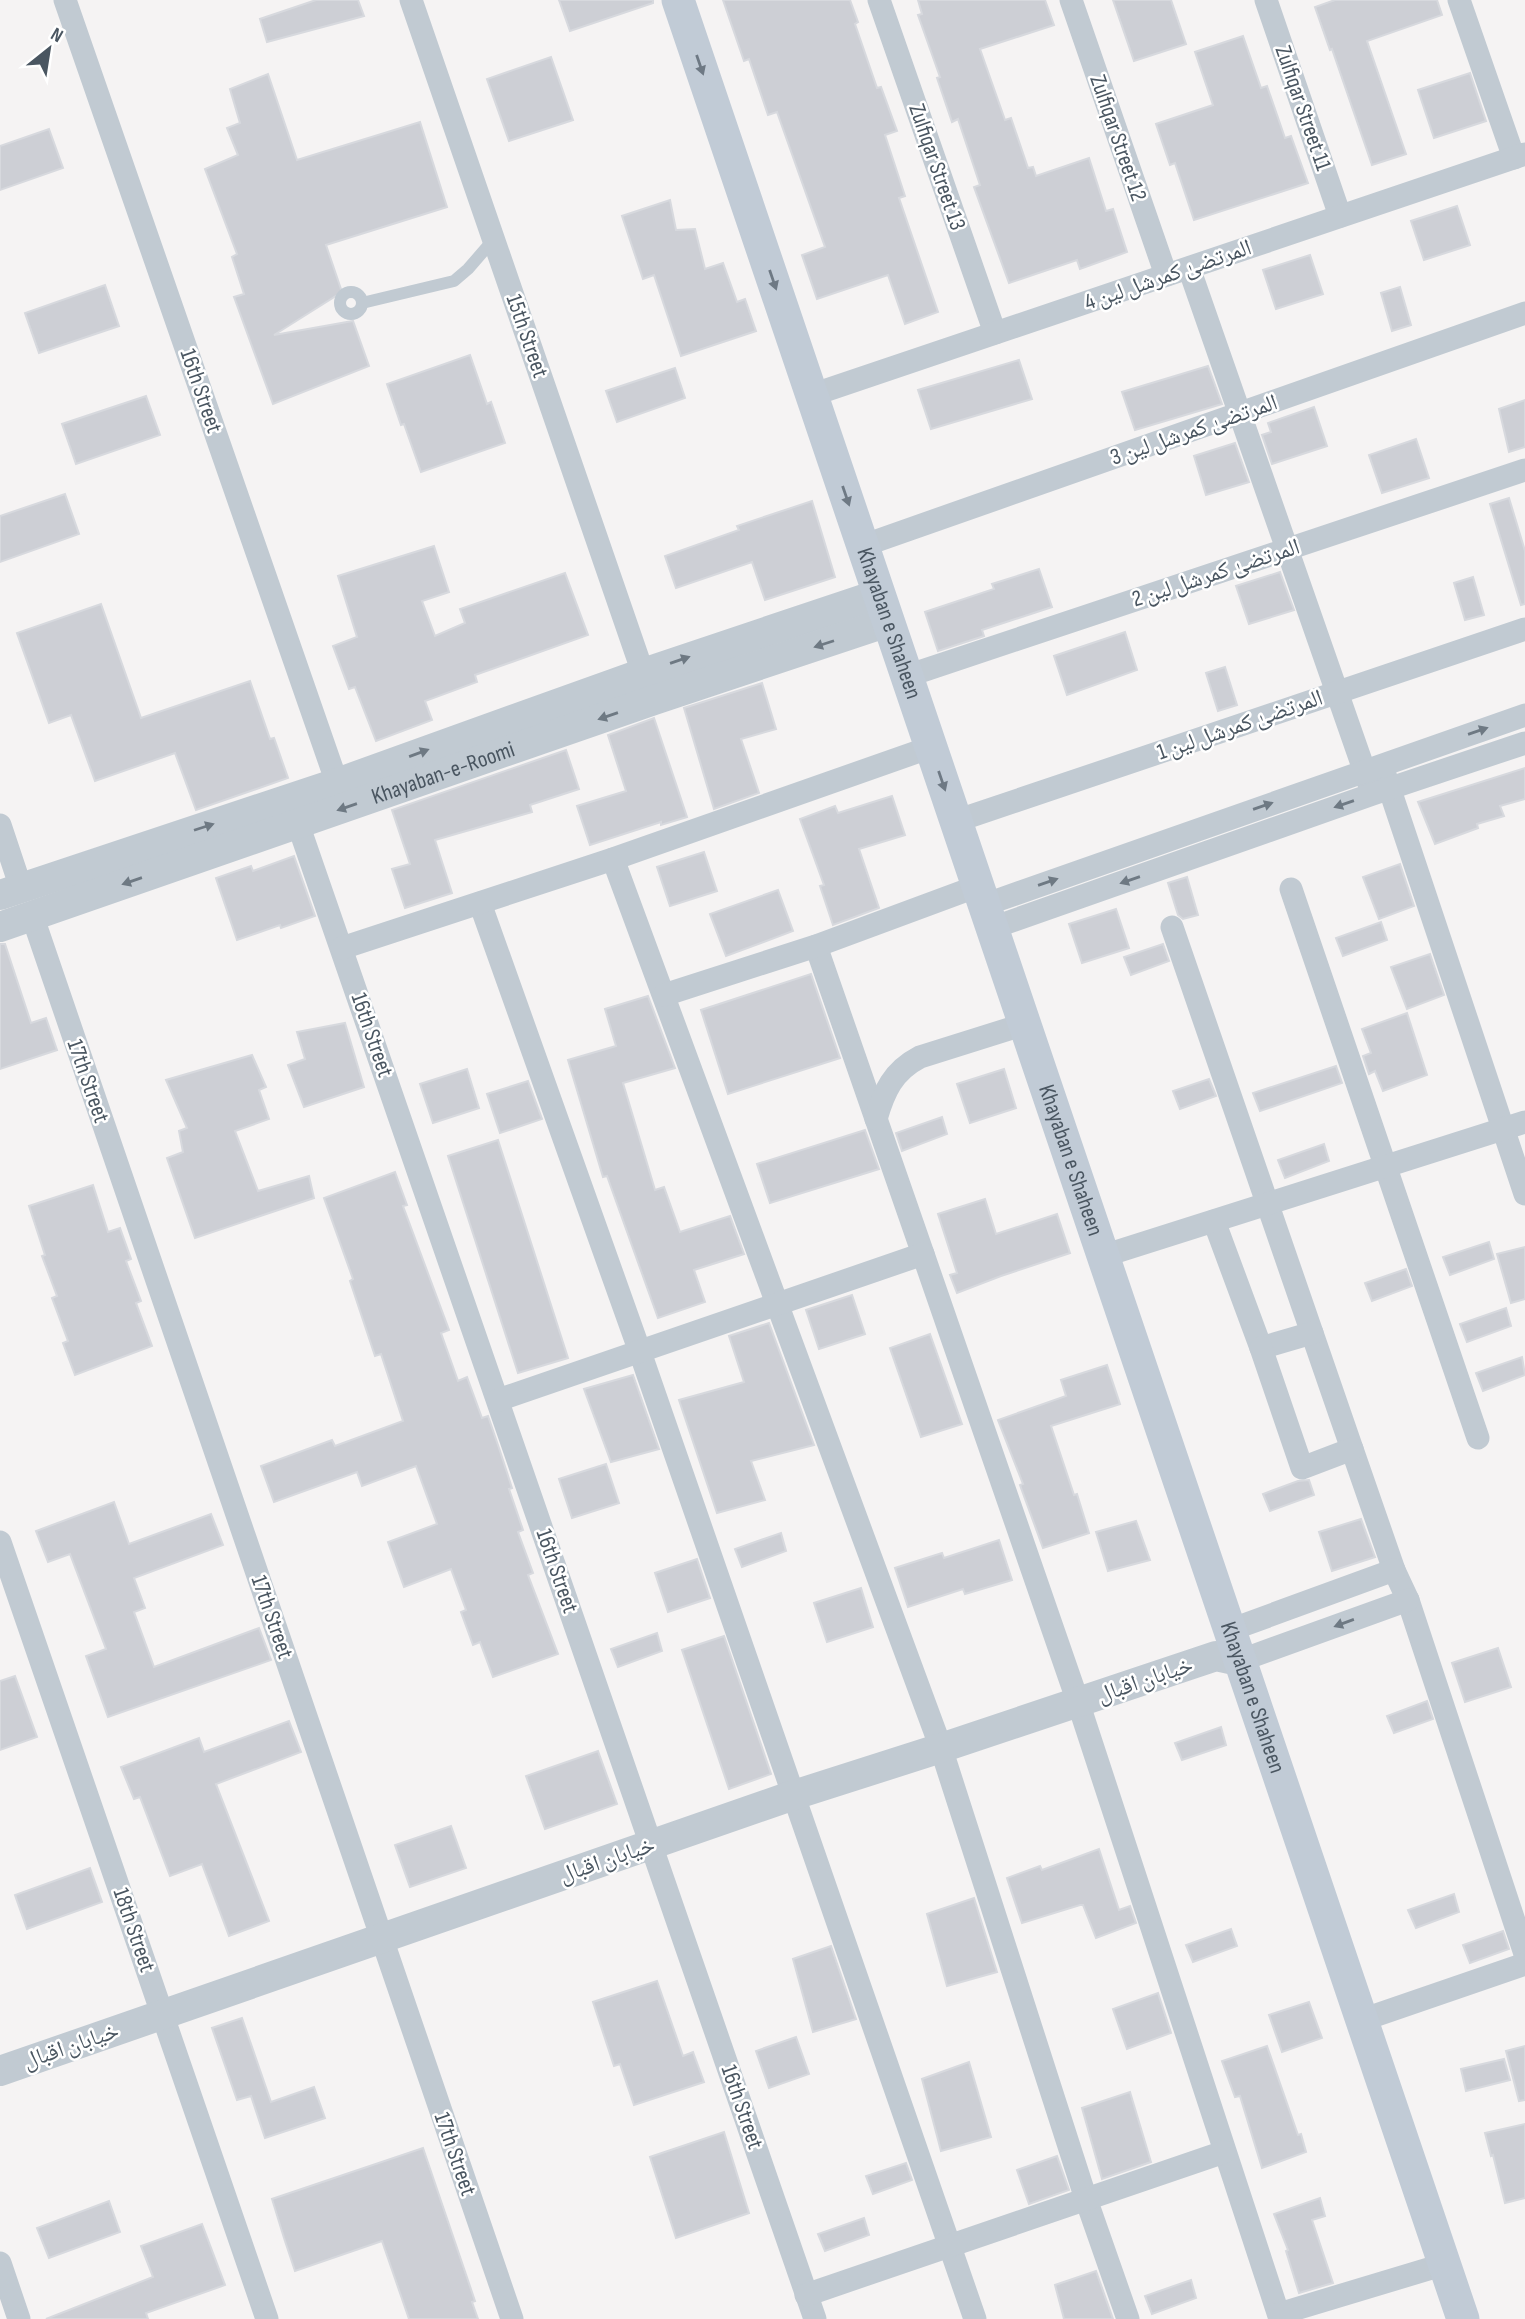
<svg xmlns="http://www.w3.org/2000/svg" width="1525" height="2319" viewBox="0 0 1525 2319" font-family="'Sofia Sans Condensed','Noto Naskh Arabic',sans-serif">
<rect width="100%" height="100%" fill="#f5f3f3"/>
<!-- building -->
<g fill="#cdcfd5" stroke="#d7d9de" stroke-width="2">
<path d="M 316,0 L 358,0 L 364,16 L 267,42 L 260,19 Z"/>
<path d="M 559,0 L 653,0 L 653,3 L 570,31 Z"/>
<path d="M 723,0 L 850,0 L 858,22 L 855,24 L 877,88 L 881,87 L 897,131 L 885,135 L 905,196 L 899,198 L 938,312 L 905,324 L 888,275 L 817,299 L 802,255 L 825,247 L 777,112 L 768,115 L 749,59 L 744,61 Z"/>
<path d="M 918,0 L 1045,0 L 1054,25 L 980,49 L 1005,120 L 1011,118 L 1028,168 L 1033,167 L 1036,176 L 1089,158 L 1106,211 L 1113,209 L 1127,252 L 1080,269 L 1077,260 L 1009,283 L 974,187 L 980,185 L 958,119 L 952,122 L 937,78 L 940,77 L 918,15 L 922,14 Z"/>
<path d="M 1113,0 L 1171,0 L 1186,44 L 1134,61 Z"/>
<path d="M 1335,0 L 1437,0 L 1442,15 L 1367,41 L 1406,154 L 1372,165 L 1332,49 L 1330,50 L 1315,7 Z"/>
<path d="M 1243,36 L 1261,88 L 1267,86 L 1285,138 L 1291,136 L 1308,183 L 1194,220 L 1175,163 L 1170,165 L 1156,124 L 1213,105 L 1195,52 Z"/>
<path d="M 551,57 L 573,120 L 509,141 L 487,79 Z"/>
<path d="M 1470,73 L 1486,121 L 1434,138 L 1418,90 Z"/>
<path d="M 268,74 L 297,160 L 420,122 L 447,207 L 326,245 L 342,292 L 274,335 L 353,321 L 369,366 L 273,404 L 234,297 L 244,294 L 232,257 L 237,254 L 205,169 L 238,155 L 227,128 L 240,123 L 230,89 Z"/>
<path d="M 49,129 L 63,168 L 0,190 L 0,146 Z"/>
<path d="M 670,200 L 676,230 L 695,229 L 705,269 L 723,263 L 737,302 L 745,299 L 756,331 L 681,356 L 654,275 L 643,279 L 622,216 Z"/>
<path d="M 1457,206 L 1470,245 L 1424,260 L 1411,221 Z"/>
<path d="M 1310,255 L 1323,294 L 1276,309 L 1263,270 Z"/>
<path d="M 105,285 L 119,326 L 39,353 L 25,313 Z"/>
<path d="M 1400,287 L 1411,325 L 1392,331 L 1381,293 Z"/>
<path d="M 470,355 L 487,404 L 491,402 L 505,443 L 421,472 L 404,424 L 401,425 L 387,384 Z"/>
<path d="M 1019,360 L 1032,399 L 931,429 L 918,390 Z"/>
<path d="M 1208,366 L 1222,404 L 1135,430 L 1122,392 Z"/>
<path d="M 675,368 L 685,398 L 617,422 L 606,391 Z"/>
<path d="M 146,396 L 160,435 L 76,464 L 62,424 Z"/>
<path d="M 1525,400 L 1525,447 L 1509,452 L 1499,409 Z"/>
<path d="M 1314,407 L 1327,446 L 1272,464 L 1262,435 L 1271,432 L 1268,423 Z"/>
<path d="M 1416,439 L 1429,478 L 1382,493 L 1369,455 Z"/>
<path d="M 1235,443 L 1249,482 L 1206,495 L 1194,456 Z"/>
<path d="M 65,494 L 79,534 L 0,562 L 0,516 Z"/>
<path d="M 1509,498 L 1525,551 L 1525,604 L 1521,605 L 1490,504 Z"/>
<path d="M 812,501 L 835,577 L 765,600 L 752,562 L 676,588 L 665,556 L 739,530 L 737,526 Z"/>
<path d="M 434,546 L 449,592 L 422,601 L 435,636 L 465,623 L 460,609 L 565,573 L 588,635 L 475,675 L 477,682 L 425,701 L 432,720 L 376,741 L 355,687 L 349,689 L 333,646 L 357,637 L 338,576 Z"/>
<path d="M 1039,569 L 1052,607 L 982,630 L 984,636 L 938,651 L 925,612 L 994,589 L 992,584 Z"/>
<path d="M 1280,572 L 1294,610 L 1249,624 L 1236,586 Z"/>
<path d="M 1473,577 L 1484,615 L 1465,620 L 1454,583 Z"/>
<path d="M 101,604 L 141,718 L 250,681 L 270,739 L 274,738 L 288,778 L 196,810 L 175,753 L 95,781 L 71,715 L 49,723 L 17,633 Z"/>
<path d="M 1125,632 L 1137,670 L 1067,695 L 1054,656 Z"/>
<path d="M 1225,667 L 1237,705 L 1218,711 L 1206,673 Z"/>
<path d="M 762,683 L 776,729 L 741,739 L 759,793 L 714,809 L 684,708 Z"/>
<path d="M 654,718 L 687,817 L 661,825 L 661,822 L 590,845 L 577,806 L 626,791 L 608,735 Z"/>
<path d="M 566,750 L 579,789 L 530,805 L 532,812 L 435,840 L 452,893 L 405,908 L 392,869 L 410,864 L 392,810 Z"/>
<path d="M 1525,768 L 1525,799 L 1500,806 L 1504,816 L 1477,824 L 1478,828 L 1435,844 L 1418,802 Z"/>
<path d="M 892,796 L 905,835 L 859,849 L 879,908 L 833,925 L 820,886 L 824,885 L 800,819 L 835,806 L 838,813 Z"/>
<path d="M 704,852 L 717,891 L 670,906 L 657,867 Z"/>
<path d="M 294,856 L 315,916 L 281,928 L 280,925 L 237,940 L 216,878 L 251,866 L 253,871 Z"/>
<path d="M 1400,864 L 1414,906 L 1379,919 L 1363,877 Z"/>
<path d="M 1187,877 L 1198,915 L 1183,919 L 1178,915 L 1168,883 Z"/>
<path d="M 778,890 L 793,931 L 726,956 L 710,914 Z"/>
<path d="M 1116,909 L 1129,948 L 1082,963 L 1069,924 Z"/>
<path d="M 1381,922 L 1387,940 L 1343,956 L 1336,938 Z"/>
<path d="M 0,944 L 5,944 L 31,1023 L 46,1018 L 57,1050 L 0,1069 Z"/>
<path d="M 1163,944 L 1169,961 L 1131,975 L 1124,957 Z"/>
<path d="M 1430,954 L 1444,995 L 1407,1009 L 1391,967 Z"/>
<path d="M 811,974 L 840,1058 L 728,1094 L 701,1010 Z"/>
<path d="M 648,996 L 675,1068 L 623,1083 L 655,1190 L 664,1187 L 680,1232 L 730,1216 L 744,1254 L 694,1270 L 705,1302 L 658,1318 L 607,1176 L 603,1177 L 568,1060 L 616,1046 L 605,1009 Z"/>
<path d="M 1407,1013 L 1427,1075 L 1383,1091 L 1375,1071 L 1369,1074 L 1363,1056 L 1371,1053 L 1362,1029 Z"/>
<path d="M 345,1023 L 364,1087 L 304,1107 L 288,1065 L 305,1059 L 297,1032 Z"/>
<path d="M 252,1055 L 266,1087 L 259,1090 L 269,1119 L 235,1131 L 258,1191 L 309,1176 L 314,1198 L 195,1238 L 167,1158 L 183,1152 L 179,1131 L 187,1128 L 166,1080 Z"/>
<path d="M 1336,1066 L 1342,1083 L 1260,1111 L 1253,1093 Z"/>
<path d="M 467,1069 L 479,1108 L 433,1123 L 420,1084 Z"/>
<path d="M 1004,1069 L 1016,1108 L 970,1123 L 957,1084 Z"/>
<path d="M 1209,1079 L 1216,1096 L 1180,1109 L 1173,1091 Z"/>
<path d="M 528,1081 L 542,1119 L 500,1133 L 487,1094 Z"/>
<path d="M 942,1117 L 947,1134 L 902,1151 L 896,1133 Z"/>
<path d="M 865,1130 L 879,1169 L 770,1203 L 757,1164 Z"/>
<path d="M 498,1140 L 568,1358 L 518,1373 L 448,1156 Z"/>
<path d="M 1324,1144 L 1329,1161 L 1285,1178 L 1278,1160 Z"/>
<path d="M 395,1172 L 407,1205 L 403,1206 L 449,1330 L 441,1333 L 458,1381 L 467,1377 L 482,1418 L 488,1416 L 499,1448 L 512,1488 L 509,1489 L 523,1530 L 518,1532 L 533,1573 L 528,1575 L 558,1654 L 493,1677 L 480,1642 L 473,1645 L 461,1612 L 466,1610 L 451,1569 L 404,1587 L 388,1542 L 437,1524 L 416,1466 L 362,1486 L 357,1472 L 274,1502 L 261,1466 L 332,1440 L 335,1446 L 403,1421 L 381,1354 L 375,1356 L 350,1281 L 353,1279 L 324,1198 Z"/>
<path d="M 93,1185 L 108,1232 L 120,1228 L 131,1259 L 126,1261 L 141,1301 L 136,1303 L 152,1346 L 75,1375 L 63,1343 L 68,1341 L 52,1298 L 57,1296 L 42,1256 L 45,1255 L 29,1206 Z"/>
<path d="M 985,1199 L 996,1234 L 1057,1214 L 1070,1253 L 1001,1276 L 957,1293 L 950,1275 L 957,1273 L 938,1214 Z"/>
<path d="M 1489,1242 L 1494,1259 L 1450,1275 L 1443,1257 Z"/>
<path d="M 1525,1247 L 1525,1299 L 1511,1303 L 1497,1254 Z"/>
<path d="M 1406,1269 L 1412,1286 L 1372,1301 L 1365,1283 Z"/>
<path d="M 852,1295 L 865,1334 L 819,1349 L 806,1310 Z"/>
<path d="M 1506,1308 L 1511,1326 L 1467,1342 L 1460,1324 Z"/>
<path d="M 769,1323 L 814,1445 L 751,1461 L 765,1500 L 717,1513 L 679,1400 L 744,1382 L 729,1336 Z"/>
<path d="M 930,1334 L 962,1424 L 921,1437 L 890,1348 Z"/>
<path d="M 1522,1357 L 1525,1375 L 1483,1391 L 1476,1373 Z"/>
<path d="M 1107,1365 L 1120,1404 L 1051,1426 L 1074,1495 L 1077,1494 L 1089,1533 L 1043,1548 L 1020,1485 L 1023,1484 L 998,1420 L 1066,1396 L 1061,1380 Z"/>
<path d="M 633,1375 L 659,1449 L 611,1462 L 584,1389 Z"/>
<path d="M 606,1464 L 619,1503 L 572,1518 L 559,1479 Z"/>
<path d="M 1309,1480 L 1314,1495 L 1270,1511 L 1263,1494 L 1298,1481 Z"/>
<path d="M 114,1502 L 129,1544 L 211,1514 L 223,1545 L 134,1578 L 145,1608 L 134,1612 L 154,1667 L 259,1628 L 271,1660 L 108,1717 L 86,1656 L 106,1649 L 70,1554 L 48,1562 L 36,1531 Z"/>
<path d="M 1361,1519 L 1375,1557 L 1332,1571 L 1319,1532 Z"/>
<path d="M 1136,1521 L 1150,1560 L 1108,1571 L 1096,1532 Z"/>
<path d="M 781,1533 L 786,1551 L 742,1567 L 735,1549 Z"/>
<path d="M 999,1540 L 1012,1580 L 965,1594 L 963,1589 L 908,1607 L 895,1568 L 942,1553 L 944,1558 Z"/>
<path d="M 697,1559 L 710,1598 L 668,1612 L 655,1573 Z"/>
<path d="M 861,1588 L 873,1627 L 827,1642 L 814,1603 Z"/>
<path d="M 657,1633 L 662,1651 L 618,1667 L 611,1649 Z"/>
<path d="M 724,1636 L 771,1774 L 729,1789 L 682,1650 Z"/>
<path d="M 1498,1648 L 1511,1687 L 1465,1702 L 1452,1663 Z"/>
<path d="M 15,1676 L 37,1737 L 0,1750 L 0,1681 Z"/>
<path d="M 1427,1701 L 1433,1719 L 1394,1733 L 1387,1716 Z"/>
<path d="M 289,1721 L 301,1752 L 216,1784 L 269,1921 L 229,1936 L 202,1864 L 170,1876 L 140,1797 L 134,1799 L 121,1767 L 199,1738 L 204,1752 Z"/>
<path d="M 1221,1727 L 1226,1745 L 1182,1760 L 1175,1743 Z"/>
<path d="M 598,1751 L 617,1804 L 545,1829 L 526,1776 Z"/>
<path d="M 451,1826 L 466,1868 L 410,1887 L 395,1845 Z"/>
<path d="M 1099,1849 L 1119,1910 L 1130,1906 L 1136,1923 L 1096,1938 L 1083,1905 L 1080,1905 L 1022,1923 L 1007,1878 L 1040,1866 L 1042,1870 Z"/>
<path d="M 90,1868 L 102,1902 L 27,1929 L 15,1895 Z"/>
<path d="M 1454,1894 L 1459,1912 L 1416,1928 L 1408,1910 Z"/>
<path d="M 974,1898 L 997,1972 L 947,1986 L 927,1914 Z"/>
<path d="M 1231,1929 L 1237,1946 L 1193,1962 L 1186,1945 Z"/>
<path d="M 1503,1931 L 1509,1949 L 1470,1963 L 1463,1945 Z"/>
<path d="M 831,1946 L 856,2019 L 813,2032 L 793,1959 Z"/>
<path d="M 657,1981 L 683,2056 L 693,2052 L 704,2082 L 634,2105 L 620,2064 L 614,2066 L 593,2002 Z"/>
<path d="M 1158,1993 L 1171,2033 L 1127,2049 L 1113,2009 Z"/>
<path d="M 1309,2002 L 1322,2038 L 1282,2052 L 1269,2015 Z"/>
<path d="M 242,2018 L 271,2102 L 314,2087 L 325,2118 L 265,2138 L 251,2096 L 237,2100 L 212,2028 Z"/>
<path d="M 796,2037 L 809,2074 L 769,2088 L 756,2051 Z"/>
<path d="M 1267,2046 L 1298,2135 L 1301,2134 L 1306,2152 L 1262,2168 L 1240,2096 L 1235,2097 L 1222,2061 Z"/>
<path d="M 1525,2046 L 1525,2100 L 1519,2101 L 1506,2051 Z"/>
<path d="M 1504,2059 L 1510,2080 L 1466,2091 L 1461,2069 Z"/>
<path d="M 969,2062 L 991,2137 L 941,2151 L 922,2079 Z"/>
<path d="M 1130,2092 L 1151,2162 L 1102,2179 L 1082,2108 Z"/>
<path d="M 1525,2124 L 1525,2198 L 1505,2203 L 1493,2155 L 1491,2156 L 1485,2133 Z"/>
<path d="M 724,2132 L 749,2213 L 676,2238 L 650,2157 Z"/>
<path d="M 423,2148 L 475,2301 L 472,2302 L 478,2319 L 409,2319 L 382,2241 L 295,2271 L 284,2238 L 272,2199 Z"/>
<path d="M 1057,2156 L 1069,2190 L 1029,2204 L 1017,2170 Z"/>
<path d="M 906,2163 L 912,2180 L 873,2194 L 866,2176 Z"/>
<path d="M 1320,2198 L 1325,2216 L 1312,2220 L 1333,2283 L 1299,2293 L 1286,2251 L 1288,2250 L 1274,2214 Z"/>
<path d="M 109,2201 L 120,2232 L 49,2258 L 37,2228 Z"/>
<path d="M 864,2218 L 869,2235 L 825,2251 L 818,2234 Z"/>
<path d="M 202,2224 L 225,2285 L 146,2313 L 148,2319 L 46,2319 L 153,2277 L 141,2246 Z"/>
<path d="M 1096,2271 L 1113,2319 L 1064,2319 L 1055,2285 Z"/>
<path d="M 1191,2280 L 1196,2298 L 1152,2314 L 1145,2296 Z"/>
</g>
<g fill="none" stroke-linecap="round" stroke-linejoin="round">
<!-- service -->
<g stroke="#c1cad2" stroke-width="12">
<circle cx="351" cy="303" r="11"/>
<path d="M 362,303 L 454,281 L 468,269 L 494,239"/>
</g>
<!-- minor -->
<g stroke="#c1cad2" stroke-width="23">
<path d="M 65,0 L 337,783"/>
<path d="M 411,0 L 643,673"/>
<path d="M 879,0 L 995,333"/>
<path d="M 1071,0 L 1166,275"/>
<path d="M 1266,0 L 1340,216"/>
<path d="M 1459,0 L 1514,158"/>
<path d="M 1189,268 L 1369,784"/>
<path d="M 812,395 L 1525,154"/>
<path d="M 862,546 L 1525,313"/>
<path d="M 907,676 L 1525,470"/>
<path d="M 1385,775 L 1525,1194"/>
<path d="M 956,821 L 1525,629"/>
<path d="M 298,824 L 815,2319"/>
<path d="M 0,825 L 21,888"/>
<path d="M 613,859 L 941,1748 L 1086,2199 L 1128,2319"/>
<path d="M 1291,889 L 1478,1438"/>
<path d="M 480,903 L 640,1352 L 975,2319"/>
<path d="M 984,905 L 1525,715"/>
<path d="M 32,915 L 512,2319"/>
<path d="M 1172,927 L 1352,1449 L 1394,1570 L 1408,1600 L 1525,1954"/>
<path d="M 992,928 L 1373,794 L 1525,743"/>
<path d="M 816,946 L 923,1254"/>
<path d="M 342,948 L 613,859 L 931,747"/>
<path d="M 664,995 L 816,946 L 978,886"/>
<path d="M 876,1119 C 884,1091 893,1071 920,1057 L 1025,1024"/>
<path d="M 1214,1221 L 1261,1348 L 1312,1333"/>
<path d="M 1103,1256 L 1525,1122"/>
<path d="M 1261,1348 L 1302,1468 L 1352,1449"/>
<path d="M 498,1400 L 923,1254 L 1078,1702 L 1280,2319"/>
<path d="M 0,1542 L 267,2319"/>
<path d="M 1230,1630 L 1394,1570"/>
<path d="M 1239,1661 L 1408,1600"/>
<path d="M 1362,2020 L 1525,1964"/>
<path d="M 0,2263 L 19,2319"/>
<path d="M 806,2295 L 1224,2152"/>
<path d="M 1279,2314 L 1445,2264"/>
</g>
<!-- tertiary -->
<g stroke="#c1cad2" stroke-width="30">
<path d="M 0,895 L 337,783 L 643,673 L 879,594"/>
<path id="s1" d="M 0,927 L 654,700 L 888,622"/>
<path d="M 0,2071 L 794,1795 L 941,1748 L 1216,1656 L 1239,1661"/>
</g>
<!-- secondary -->
<path stroke="#c1cbd6" stroke-width="33" id="s2" d="M 678,0 L 1463,2319"/>
</g>
<!-- one-way arrows -->
<defs><path id="oneway-solid" d="M-6-.8H1V-3.2L6.5 0L1 3.2V.8H-6Z" transform="scale(1.75)"/></defs>
<g fill="#6e7984">
<use href="#oneway-solid" transform="translate(700 65) rotate(71)"/>
<use href="#oneway-solid" transform="translate(773 280) rotate(71)"/>
<use href="#oneway-solid" transform="translate(846 496) rotate(71)"/>
<use href="#oneway-solid" transform="translate(942 781) rotate(71)"/>
</g>
<g fill="#6e7983">
<use href="#oneway-solid" transform="translate(824 644) rotate(162)"/>
<use href="#oneway-solid" transform="translate(680 660) rotate(-19)"/>
<use href="#oneway-solid" transform="translate(608 716) rotate(161)"/>
<use href="#oneway-solid" transform="translate(1478 731) rotate(-19)"/>
<use href="#oneway-solid" transform="translate(419 753) rotate(-20)"/>
<use href="#oneway-solid" transform="translate(1344 804) rotate(161)"/>
<use href="#oneway-solid" transform="translate(1263 806) rotate(-19)"/>
<use href="#oneway-solid" transform="translate(347 807) rotate(161)"/>
<use href="#oneway-solid" transform="translate(204 827) rotate(-18)"/>
<use href="#oneway-solid" transform="translate(1130 880) rotate(161)"/>
<use href="#oneway-solid" transform="translate(132 881) rotate(161)"/>
<use href="#oneway-solid" transform="translate(1048 882) rotate(-19)"/>
<use href="#oneway-solid" transform="translate(1344 1623) rotate(160)"/>
</g>
<g text-anchor="middle" dominant-baseline="central" stroke-width="5" stroke-linejoin="round" paint-order="stroke">
<!-- street labels -->
<g font-size="23" fill="#4a5661" stroke="#fff">
<text transform="translate(1303 108) rotate(71)">Zulfiqar Street 11</text>
<text transform="translate(1118 138) rotate(71)">Zulfiqar Street 12</text>
<text transform="translate(937 167) rotate(71)">Zulfiqar Street 13</text>
<text transform="translate(1168 275) rotate(-19)">المرتضیٰ کمرشل لین 4</text>
<text transform="translate(527 336) rotate(71)">15th Street</text>
<text transform="translate(201 391) rotate(71)">16th Street</text>
<text transform="translate(1194 430) rotate(-19)">المرتضیٰ کمرشل لین 3</text>
<text transform="translate(1216 573) rotate(-18)">المرتضیٰ کمرشل لین 2</text>
<text stroke="none"><textPath href="#s2" startOffset="658">Khayaban e Shaheen</textPath></text>
<text transform="translate(1240 725) rotate(-19)">المرتضیٰ کمرشل لین 1</text>
<text stroke="none"><textPath href="#s1" startOffset="469">Khayaban-e-Roomi</textPath></text>
<text transform="translate(372 1035) rotate(71)">16th Street</text>
<text transform="translate(88 1081) rotate(71)">17th Street</text>
<text stroke="none"><textPath href="#s2" startOffset="1225">Khayaban e Shaheen</textPath></text>
<text transform="translate(557 1571) rotate(71)">16th Street</text>
<text transform="translate(272 1617) rotate(71)">17th Street</text>
<text transform="translate(1145 1680) rotate(-19)">خیابان اقبال</text>
<text stroke="none"><textPath href="#s2" startOffset="1792">Khayaban e Shaheen</textPath></text>
<text transform="translate(607 1860) rotate(-19)">خیابان اقبال</text>
<text transform="translate(134 1930) rotate(71)">18th Street</text>
<text transform="translate(71 2046) rotate(-19)">خیابان اقبال</text>
<text transform="translate(742 2107) rotate(71)">16th Street</text>
<text transform="translate(455 2154) rotate(71)">17th Street</text>
</g>
</g>
<!-- north arrow -->
<g transform="translate(49 49) rotate(30)" stroke="#ffffff" stroke-width="5" paint-order="stroke">
<path d="M0-5L12 26L0 18L-12 26Z" fill="#4a5661"/>
<text y="-10" font-size="19" font-weight="bold" text-anchor="middle" fill="#4a5661">N</text>
</g>
</svg>
